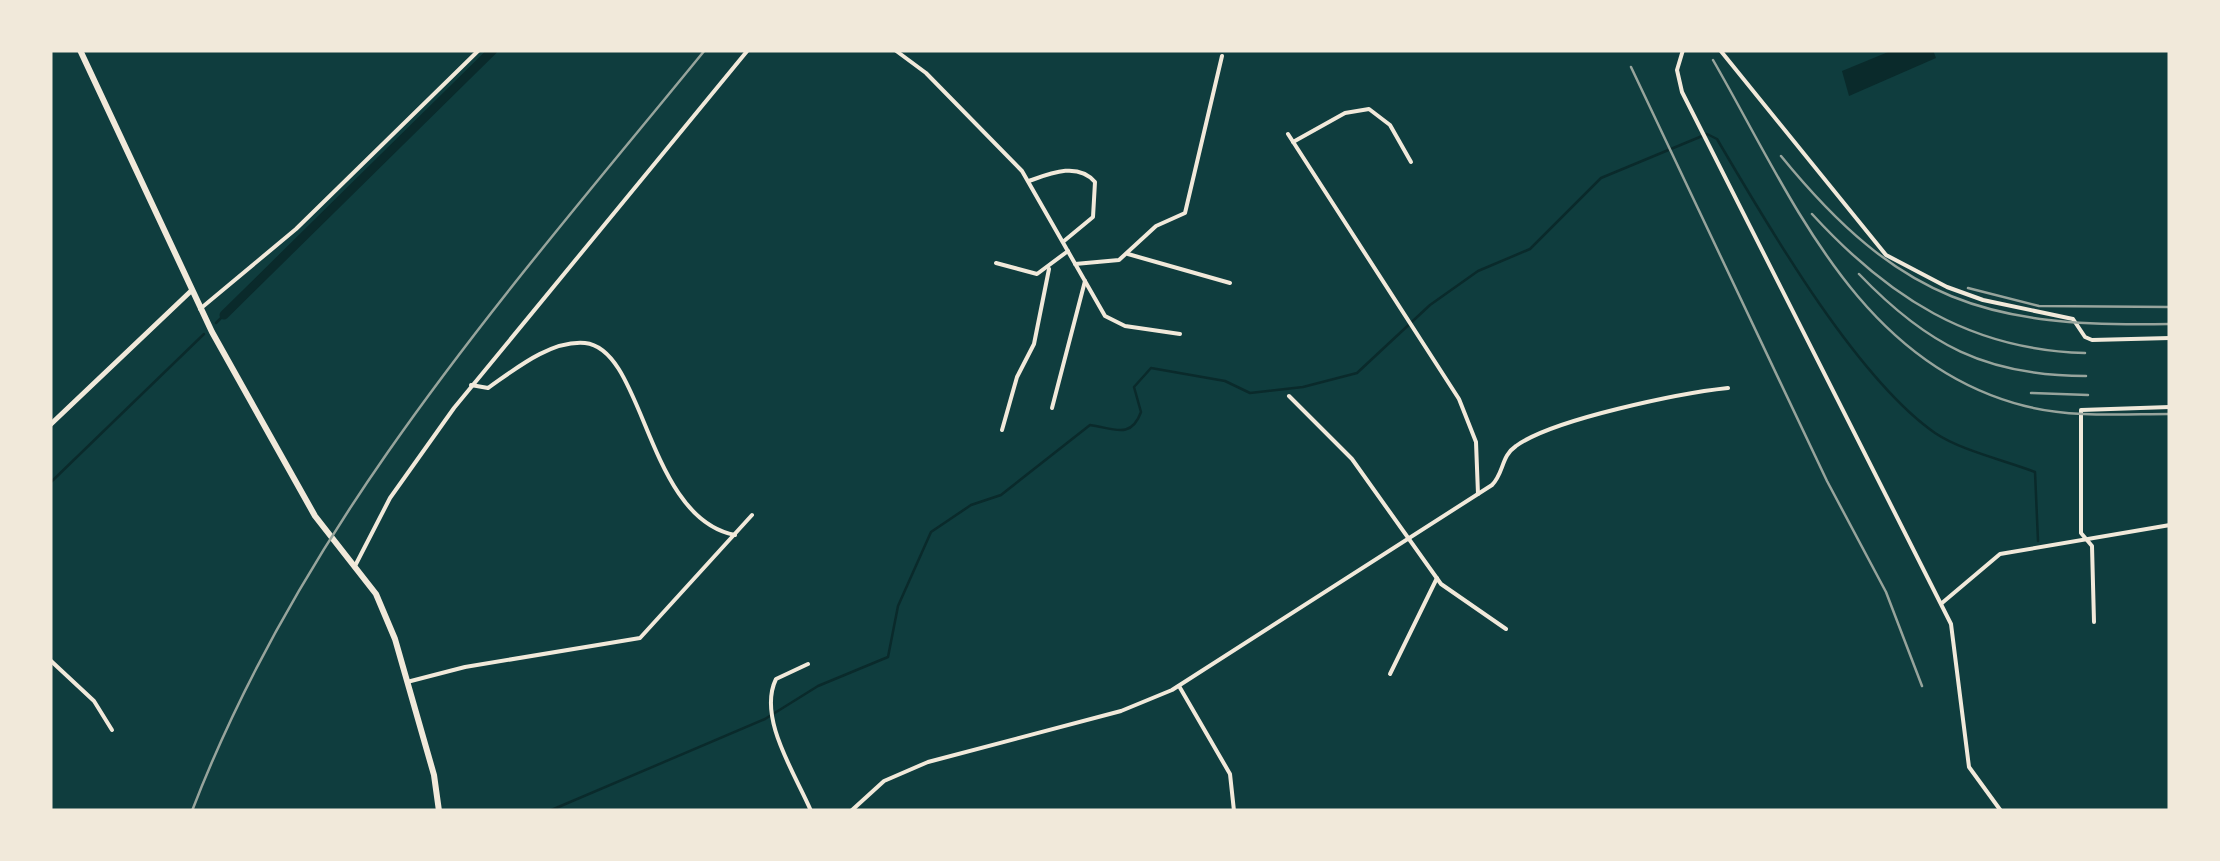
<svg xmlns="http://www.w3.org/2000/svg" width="2220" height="861" viewBox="0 0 2220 861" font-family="Literata,serif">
<rect width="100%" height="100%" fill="#0f3d3e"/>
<!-- water -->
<path fill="#0a2a2b" d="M 1893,50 L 1933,50 L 1936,58 L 1849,96 L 1842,71 Z"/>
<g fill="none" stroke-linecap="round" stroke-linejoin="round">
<!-- stream -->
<g stroke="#0a2a2b" stroke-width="2.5">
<path d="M 216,323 L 224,315"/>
<path d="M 50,483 L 204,334"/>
<path d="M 549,811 L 765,719 L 818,686 L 888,657 L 898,606 L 931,532 L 971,505 L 1001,495 L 1090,425 C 1113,428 1131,440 1141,412 L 1134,387 L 1151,368 L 1225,381 L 1250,393 L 1303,387 L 1357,373 L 1430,305 L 1478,271 L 1530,249 L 1601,178 L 1707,134 L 1717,139 C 1767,224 1855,377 1935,433 C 1962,451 2004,460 2035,472 L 2038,541"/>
</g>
<!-- canal -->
<path stroke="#0a2a2b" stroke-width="9" d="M 224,315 L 493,50"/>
<!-- minor -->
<g stroke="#f1e9da" stroke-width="4">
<path d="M 895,50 L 926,73 L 1022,171 L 1105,316 L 1125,326 L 1180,334"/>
<path d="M 1683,50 L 1677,70 L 1682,92 L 1951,624 L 1969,767 L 2001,811"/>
<path d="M 1720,50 L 1886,255 L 1947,287 L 1983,300 L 2073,319 L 2085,337 L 2092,340 L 2170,338"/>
<path d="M 1288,134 L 1459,399 L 1476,442 L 1478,494"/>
<path d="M 1293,142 L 1345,113 L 1369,109 L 1390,125 L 1411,162"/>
<path d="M 1029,181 C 1051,173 1078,162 1095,182 L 1093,217 L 1064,241"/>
<path d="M 1128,254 L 1230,283"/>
<path d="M 996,263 L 1037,274 L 1068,251"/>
<path d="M 1075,264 L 1119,260 L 1156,226 L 1185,213 L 1222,56"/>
<path d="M 200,309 L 296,229 L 479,50"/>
<path d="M 471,385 L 488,388 C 514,370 550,340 585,343 C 645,349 646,518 735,535"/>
<path d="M 1289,396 L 1352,459 L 1441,584 L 1506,629"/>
<path d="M 1052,408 L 1085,281"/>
<path d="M 1002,430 L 1017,377 L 1034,344 L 1049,269"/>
<path d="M 356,564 L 390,498 L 454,408 L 748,50"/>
<path d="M 1942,603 L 2000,554 L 2170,525"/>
<path d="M 2094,622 L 2092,546 L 2081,533 L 2081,410 L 2170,407"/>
<path d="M 50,660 L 94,701 L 112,730"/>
<path d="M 808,664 L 776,679 C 757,718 796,775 811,811"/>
<path d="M 1390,674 L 1437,578"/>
<path d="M 407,682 L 465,667 L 640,638 L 752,515"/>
<path d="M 1179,686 L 1230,774 L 1234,811"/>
<path d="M 851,811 L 884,781 L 928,762 L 1121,711 L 1172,690 L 1492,485 C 1504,473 1501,456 1516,446 C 1553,419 1681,393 1728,388"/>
</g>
<!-- tertiary -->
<path stroke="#f1e9da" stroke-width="5" d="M 50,425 L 191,291"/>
<!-- secondary -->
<path stroke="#f1e9da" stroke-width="6" d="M 80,50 L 212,332 L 315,516 L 376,594 L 395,639 L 434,775 L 439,811"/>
<!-- rail -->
<g stroke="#97a49c" stroke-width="2.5">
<path d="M 1713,60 C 1792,197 1858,364 2025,406 C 2072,418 2123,414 2170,414"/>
<path d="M 1631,67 L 1827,481 L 1886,592 L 1922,686"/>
<path d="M 1781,156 C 1900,302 1987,328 2170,324"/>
<path d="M 1812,214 C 1888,297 1970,350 2085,353"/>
<path d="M 1859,274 C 1927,345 1986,376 2086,376"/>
<path d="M 1968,288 L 2039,306 L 2170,307"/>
<path d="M 2031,393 L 2088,395"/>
<path d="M 192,811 C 304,519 510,289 705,50"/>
</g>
</g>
<!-- border -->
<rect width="2220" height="861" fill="none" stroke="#f1e9da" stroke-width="105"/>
</svg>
